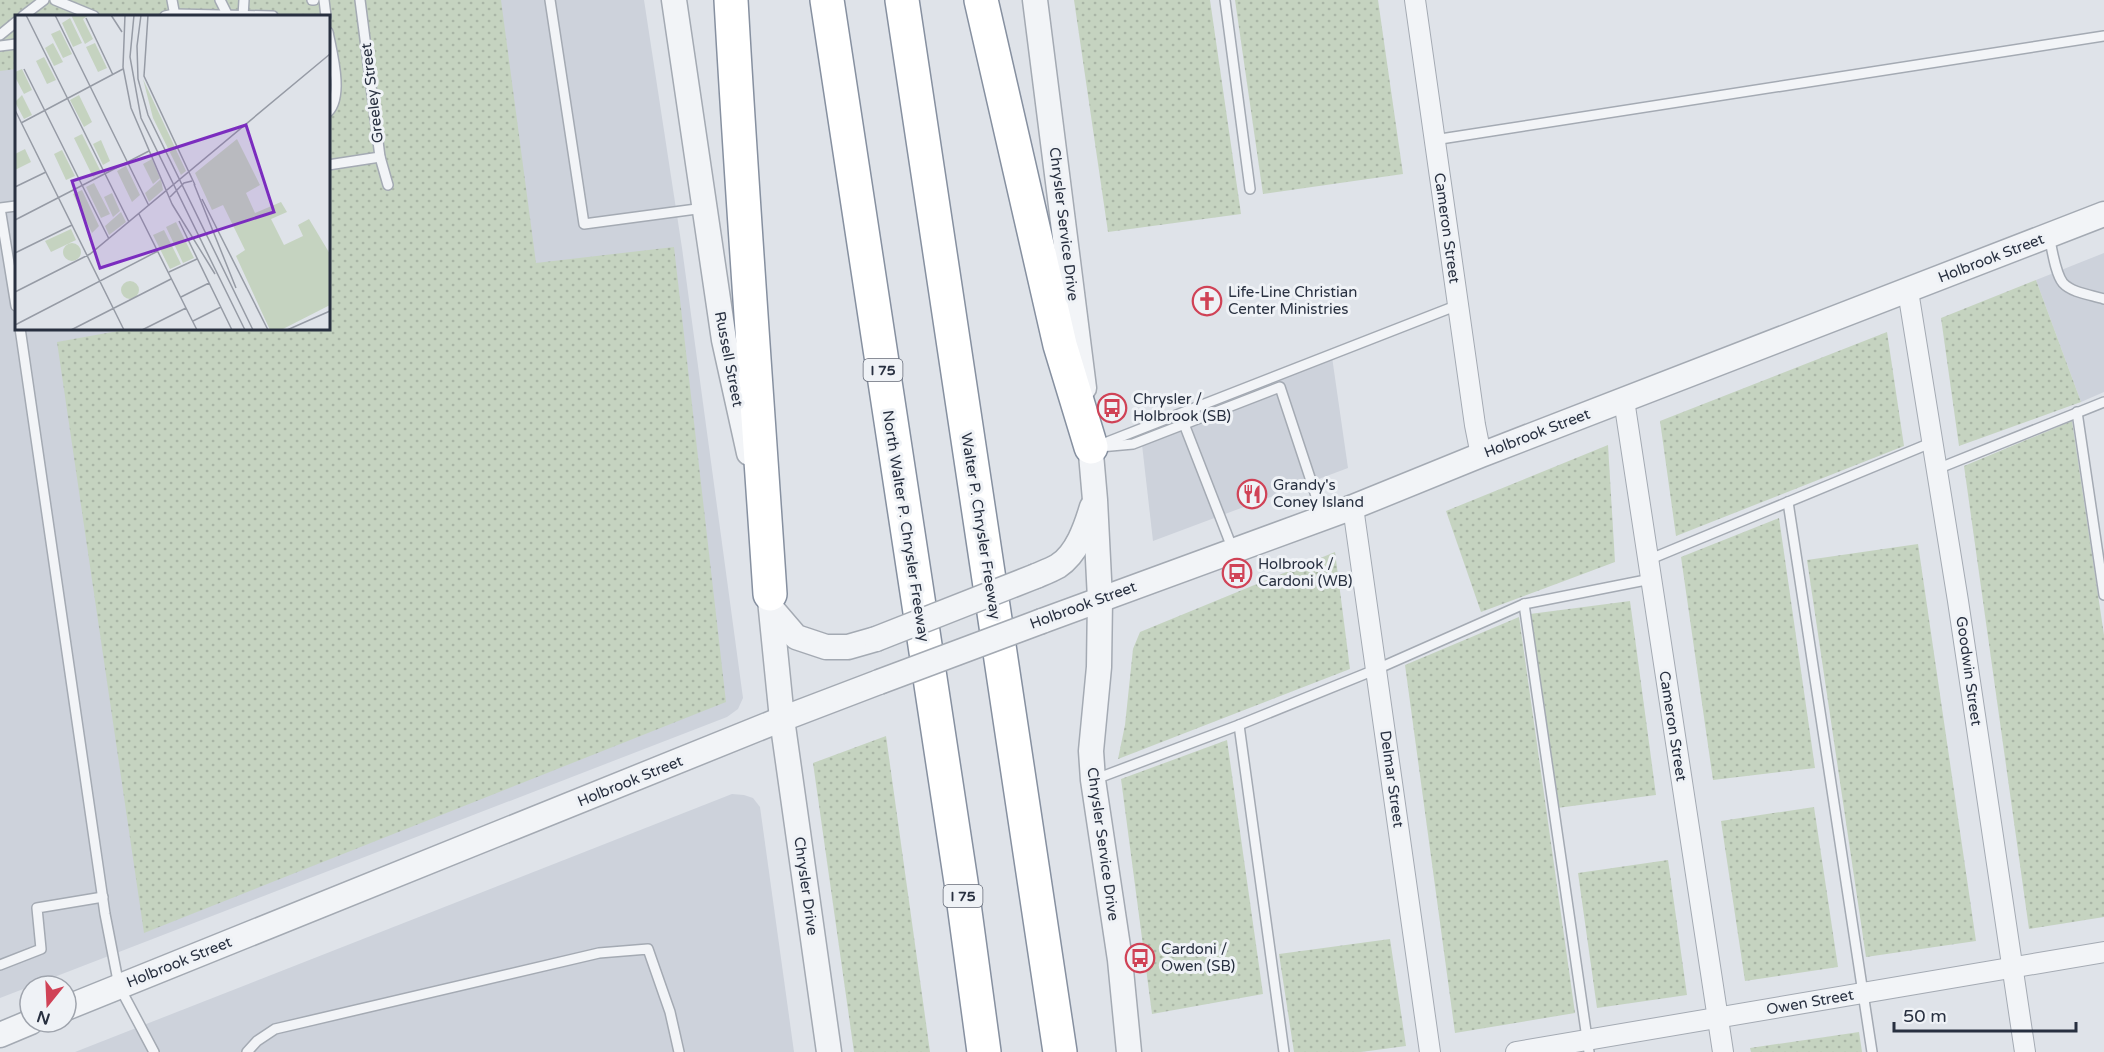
<svg xmlns="http://www.w3.org/2000/svg" width="2104" height="1052" viewBox="0 0 2104 1052" font-family="'Varela Round',sans-serif">
<defs>
<pattern id="green-dots" width="8" height="8" patternUnits="userSpaceOnUse" patternTransform="scale(1.5)"><rect width="8" height="8" fill="#c5d3c0"/><path d="M2 2h.1M6 6h.1" fill="none" stroke="#a9b5a6" stroke-width="1.8" stroke-linecap="round"/></pattern>
</defs>
<rect width="100%" height="100%" fill="#dfe3e9"/>
<!-- built -->
<g fill="#cdd2db" fill-rule="evenodd">
<path d="M 0,0 L 644,0 L 682,248 L 743,698 L 738,709 L 727,717 L 0,998 ZM 16,16 L 328,16 L 328,328 L 16,328 Z"/>
<path d="M 2104,253 L 2104,392 L 2081,402 L 2036,280 Z"/>
<path d="M 1332,357 L 1348,468 L 1153,541 L 1141,436 Z"/>
<path d="M 732,794 L 744,795 L 753,798 L 760,807 L 794,1052 L 75,1052 Z"/>
</g>
<!-- green -->
<g fill="url(#green-dots)">
<path d="M 0,0 L 501,0 L 536,263 L 674,247 L 726,702 L 144,933 L 57,342 L 129,329 L 328,328 L 328,16 L 16,16 L 16,69 L 0,71 Z"/>
<path d="M 1074,0 L 1210,0 L 1241,214 L 1108,232 Z"/>
<path d="M 1235,0 L 1378,0 L 1403,174 L 1263,194 Z"/>
<path d="M 2036,280 L 2081,402 L 1959,446 L 1941,318 Z"/>
<path d="M 1887,332 L 1904,446 L 1676,536 L 1660,421 Z"/>
<path d="M 2072,421 L 2104,635 L 2104,917 L 2029,929 L 1964,466 Z"/>
<path d="M 1608,445 L 1615,562 L 1481,612 L 1446,511 Z"/>
<path d="M 1779,518 L 1815,768 L 1713,780 L 1681,557 Z"/>
<path d="M 1918,544 L 1976,941 L 1866,957 L 1807,560 Z"/>
<path d="M 1335,552 L 1350,669 L 1118,759 L 1125,725 L 1133,649 L 1140,632 Z"/>
<path d="M 1630,601 L 1656,795 L 1557,808 L 1530,614 Z"/>
<path d="M 1519,617 L 1575,1013 L 1455,1033 L 1405,665 Z"/>
<path d="M 886,736 L 930,1052 L 854,1052 L 813,763 Z"/>
<path d="M 1227,740 L 1263,994 L 1152,1014 L 1121,779 Z"/>
<path d="M 1814,807 L 1838,967 L 1745,981 L 1721,821 Z"/>
<path d="M 1668,860 L 1687,995 L 1597,1008 L 1578,873 Z"/>
<path d="M 1390,939 L 1406,1046 L 1361,1052 L 1294,1052 L 1279,954 Z"/>
<path d="M 1859,1032 L 1862,1052 L 1751,1052 L 1750,1048 Z"/>
</g>
<g fill="none" stroke-linecap="round" stroke-linejoin="round">
<!-- service casing -->
<g stroke="#a4aab3" stroke-width="12">
<g id="service">
<path d="M 55,0 L 94,16"/>
<path d="M 172,0 L 175,16"/>
<path d="M 220,0 L 228,16"/>
<path d="M 312,0 L 314,0"/>
<path d="M 324,0 L 326,16"/>
<path d="M 360,0 L 380,157 L 388,185"/>
<path d="M 550,0 L 584,224 L 704,208"/>
<path d="M 1225,0 L 1250,189"/>
<path d="M 23,16 L 44,0"/>
<path d="M 165,16 L 174,14 L 273,16"/>
<path d="M 243,16 L 244,0"/>
<path d="M 328,32 C 332,53 344,96 328,112"/>
<path d="M 0,35 L 16,22"/>
<path d="M 0,46 L 16,44"/>
<path d="M 1434,140 L 2104,36"/>
<path d="M 328,165 L 380,157"/>
<path d="M 16,206 L 0,208 L 16,306"/>
<path d="M 2049,236 C 2052,248 2055,273 2063,283 C 2072,293 2092,295 2104,299"/>
<path d="M 20,328 L 105,914 L 119,986 L 154,1052"/>
<path d="M 2077,412 L 2104,595"/>
<path d="M 1184,424 L 1233,550"/>
<path d="M 1097,446 L 1458,305"/>
<path d="M 1100,447 L 1133,444 L 1280,387 L 1323,517"/>
<path d="M 1937,469 L 2104,402"/>
<path d="M 1788,502 L 1872,1052"/>
<path d="M 1648,560 L 1933,442"/>
<path d="M 1524,604 L 1589,1052"/>
<path d="M 1239,725 L 1284,1052"/>
<path d="M 1093,780 L 1239,725 L 1377,669 L 1524,604 L 1651,579"/>
<path d="M 0,965 L 41,949 L 37,908 L 103,897"/>
<path d="M 247,1052 L 257,1041 L 275,1029 L 599,953 L 648,949 L 670,1012 L 679,1052"/>
</g>
</g>
<!-- minor casing -->
<g stroke="#a4aab3" stroke-width="22">
<g id="minor">
<path d="M 1415,0 L 1475,425 L 1481,455"/>
<path d="M 1908,291 L 1958,601 L 2025,1052"/>
<path d="M 1624,400 L 1723,1052"/>
<path d="M 1353,507 L 1430,1052"/>
<path d="M 1516,1052 L 2104,952"/>
</g>
</g>
<!-- tertiary casing -->
<g stroke="#a4aab3" stroke-width="27">
<g id="tertiary">
<path d="M 674,0 L 724,340 L 749,453"/>
<path d="M 1035,0 L 1084,388"/>
<path d="M 1089,431 L 1095,500 L 1100,599 L 1099,667 L 1091,751 L 1093,780 L 1120,960 L 1129,1052"/>
<path d="M 1036,576 C 1043,573 1051,570 1058,566 C 1077,554 1086,527 1092,507"/>
<path d="M 768,580 L 782,719 L 829,1052"/>
<path d="M 772,609 L 796,637 L 826,647 L 848,647 L 876,639"/>
<path d="M 1042,621 L 1353,507 L 1481,455 L 2104,214"/>
<path d="M 66,1008 L 782,719 L 879,682"/>
<path d="M 0,1035 L 31,1022"/>
</g>
</g>
<!-- motorway casing -->
<g stroke="#8690a0" stroke-width="36">
<g id="motorway">
<path d="M 731,0 C 742,198 757,396 770,594"/>
<path d="M 827,0 L 961,882 L 984,1052"/>
<path d="M 902,0 L 1060,1052"/>
<path d="M 981,0 L 1060,345 L 1091,447"/>
</g>
</g>
<!-- service -->
<use href="#service" stroke="#f2f4f7" stroke-width="9"/>
<!-- minor -->
<use href="#minor" stroke="#f2f4f7" stroke-width="20"/>
<!-- tertiary -->
<use href="#tertiary" stroke="#f2f4f7" stroke-width="24"/>
<!-- motorway -->
<use href="#motorway" stroke="#fff" stroke-width="33"/>
<!-- tertiary-bridge casing -->
<g stroke="#a4aab3" stroke-width="27" stroke-linecap="butt">
<g id="tertiary-bridge">
<path d="M 876,639 L 1036,576"/>
<path d="M 879,682 L 1042,621"/>
</g>
</g>
<!-- tertiary-bridge -->
<use href="#tertiary-bridge" stroke="#f2f4f7" stroke-width="24"/>
</g>
<!-- icons -->
<defs>
<g id="church-ring" transform="scale(1.5)"><circle r="9.5" fill="#eff2f6" stroke="#d04256" stroke-width="1.5"/><path d="M-1.2-6h2.4v3.5h3.3v2.4h-3.3V6h-2.4V-.1h-3.3v-2.4h3.3Z" fill="#d04256"/></g>
<g id="bus-ring" transform="scale(1.5)"><circle r="9.5" fill="#eff2f6" stroke="#d04256" stroke-width="1.5"/><path d="M-5-6H5V4H4V6H2V4H-2V6H-4V4H-5ZM-3.5-4V0h7V-4ZM-3.5 1.2v1.5H-2V1.2ZM2 1.2v1.5H3.5V1.2Z" fill="#d04256"/></g>
<g id="restaurant-ring" transform="scale(1.5)"><circle r="9.5" fill="#eff2f6" stroke="#d04256" stroke-width="1.5"/><path d="M-5-6h1v4h1v-4h1v4h1v-4h1v5L-1.5 .5V6h-2V.5L-5-1ZM5-6V6H3V1.5H1.5Q1.5-4 5-6Z" fill="#d04256"/></g>
</defs>
<g fill-rule="evenodd">
<use href="#church-ring" x="1207" y="301"/>
<use href="#bus-ring" x="1112" y="408"/>
<use href="#restaurant-ring" x="1252" y="494"/>
<use href="#bus-ring" x="1237" y="573"/>
<use href="#bus-ring" x="1140" y="958"/>
</g>
<g text-anchor="middle" dominant-baseline="central" stroke-width="6" stroke-linejoin="round" paint-order="stroke">
<!-- shield labels -->
<g fill="#eff2f6" stroke="#646a77" stroke-width="1.5">
<rect x="863.5" y="359" width="39" height="22" rx="4.5"/>
<rect x="943.5" y="885" width="39" height="22" rx="4.5"/>
</g>
<g font-size="14" font-weight="bold" fill="#283040">
<text x="883" y="370">I 75</text>
<text x="963" y="896">I 75</text>
</g>
<!-- street labels -->
<g font-size="15" fill="#283040" stroke="#eff2f6">
<text transform="translate(372 93) rotate(-97)">Greeley Street</text>
<text transform="translate(1064 224) rotate(83)">Chrysler Service Drive</text>
<text transform="translate(1447 228) rotate(82)">Cameron Street</text>
<text transform="translate(1991 258) rotate(-21)">Holbrook Street</text>
<text transform="translate(729 359) rotate(79)">Russell Street</text>
<text transform="translate(1537 433) rotate(-21)">Holbrook Street</text>
<text transform="translate(906 526) rotate(81)">North Walter P. Chrysler Freeway</text>
<text transform="translate(981 526) rotate(81)">Walter P. Chrysler Freeway</text>
<text transform="translate(1083 605) rotate(-20)">Holbrook Street</text>
<text transform="translate(1969 671) rotate(82)">Goodwin Street</text>
<text transform="translate(1673 726) rotate(81)">Cameron Street</text>
<text transform="translate(1392 779) rotate(82)">Delmar Street</text>
<text transform="translate(630 781) rotate(-22)">Holbrook Street</text>
<text transform="translate(1103 844) rotate(82)">Chrysler Service Drive</text>
<text transform="translate(806 886) rotate(82)">Chrysler Drive</text>
<text transform="translate(179 962) rotate(-22)">Holbrook Street</text>
<text transform="translate(1810 1002) rotate(-10)">Owen Street</text>
</g>
<!-- poi labels -->
<g font-size="15" fill="#283040" stroke="#eff2f6" text-anchor="start">
<text x="1228" y="292">Life-Line Christian<tspan x="1228" dy="17">Center Ministries</tspan></text>
<text x="1133" y="399">Chrysler /<tspan x="1133" dy="17">Holbrook (SB)</tspan></text>
<text x="1273" y="485">Grandy's<tspan x="1273" dy="17">Coney Island</tspan></text>
<text x="1258" y="564">Holbrook /<tspan x="1258" dy="17">Cardoni (WB)</tspan></text>
<text x="1161" y="949">Cardoni /<tspan x="1161" dy="17">Owen (SB)</tspan></text>
</g>
</g>
<!-- overview -->
<g transform="translate(15 15)">
<rect width="315" height="315" fill="#dfe3e9"/>
<path d="M 56,0 L 74,0 L 68,4 L 78,24 L 70,29 ZM 55,3 L 67,28 L 58,32 L 47,8 ZM 45,15 L 57,39 L 48,43 L 36,19 ZM 38,28 L 48,47 L 39,51 L 30,33 ZM 80,28 L 92,53 L 83,57 L 71,32 ZM 29,42 L 41,65 L 32,69 L 21,46 ZM 7,54 L 17,75 L 9,79 L 0,62 L 0,57 ZM 128,64 L 171,156 L 166,160 L 138,103 ZM 7,80 L 17,100 L 9,104 L 0,87 ZM 64,80 L 77,107 L 69,112 L 55,85 ZM 67,119 L 86,157 L 78,162 L 59,123 ZM 222,124 L 245,170 L 231,178 L 240,198 L 266,187 L 272,197 L 256,204 L 269,230 L 288,221 L 283,210 L 294,204 L 315,239 L 315,290 L 266,315 L 255,315 L 221,241 L 230,235 L 208,190 L 197,195 L 180,158 ZM 86,125 L 95,146 L 88,150 L 78,129 ZM 10,134 L 16,147 L 0,155 L 0,139 ZM 47,135 L 60,161 L 51,165 L 39,139 ZM 137,144 L 145,163 L 138,169 L 128,149 ZM 111,151 L 125,180 L 117,187 L 102,156 ZM 146,164 L 148,175 L 134,187 L 130,178 ZM 79,168 L 95,199 L 86,203 L 71,172 ZM 67,175 L 84,211 L 77,218 L 58,179 ZM 97,178 L 105,196 L 98,202 L 89,182 ZM 106,197 L 111,207 L 94,220 L 90,211 ZM 161,207 L 179,243 L 168,248 L 151,212 ZM 56,214 L 61,225 L 36,237 L 30,226 ZM 149,215 L 166,249 L 155,254 L 138,220 ZM48 237a9 9 0 1 1 18 0a9 9 0 1 1-18 0ZM106 275a9 9 0 1 1 18 0a9 9 0 1 1-18 0Z" fill="#c5d3c0"/>
<path fill="none" stroke="#969ba5" stroke-width="1.5" d="M 11,0 L 114,207M 40,0 L 134,191M 96,0 L 107,17M 110,0 L 108,52 L 116,93 L 157,189M 119,0 L 115,42 L 126,103 L 230,315M 126,0 L 122,31 L 123,64 L 133,100 L 238,315M 133,0 L 129,61 L 180,170M 71,3 L 98,60M 9,54 L 94,224M 0,95 L 109,315M 6,108 L 108,54M 179,169 L 221,273M 0,172 L 31,157M 155,182 L 169,168 L 177,166M 187,184 L 253,315M 157,189 L 200,259M 124,199 L 182,315M 0,205 L 134,136M 164,206 L 217,315M 0,238 L 57,210M 154,257 L 182,244M 0,277 L 75,239 L 315,39M 166,282 L 194,268M 178,306 L 206,292M 0,310 L 143,236M 56,315 L 156,264M 127,315 L 171,293M 272,315 L 315,296"/>
<path fill="#7b2cbf" fill-opacity="0.15" stroke="#7b2cbf" stroke-width="3" d="M 231,110 L 259,197 L 85,253 L 57,166 Z"/>
<rect width="315" height="315" fill="none" stroke="#283040" stroke-width="3"/>
</g>
<!-- north arrow -->
<g transform="translate(48 1004) rotate(198)"><circle r="28" fill="#eff2f6" stroke="#9fa4ad" stroke-width="1.5"/>
<path d="M0-4.5L10 22L0 15L-10 22Z" fill="#d04256"/>
<text y="-9" font-size="16" font-weight="bold" text-anchor="middle" fill="#283040">N</text>
</g>
<!-- scale -->
<path d="M1894 1022v9h182v-9" fill="none" stroke="#283040" stroke-width="3"/>
<text x="1903" y="1022" font-size="18" fill="#283040" stroke="#eff2f6" stroke-width="4.5" paint-order="stroke">50 m</text>
</svg>
